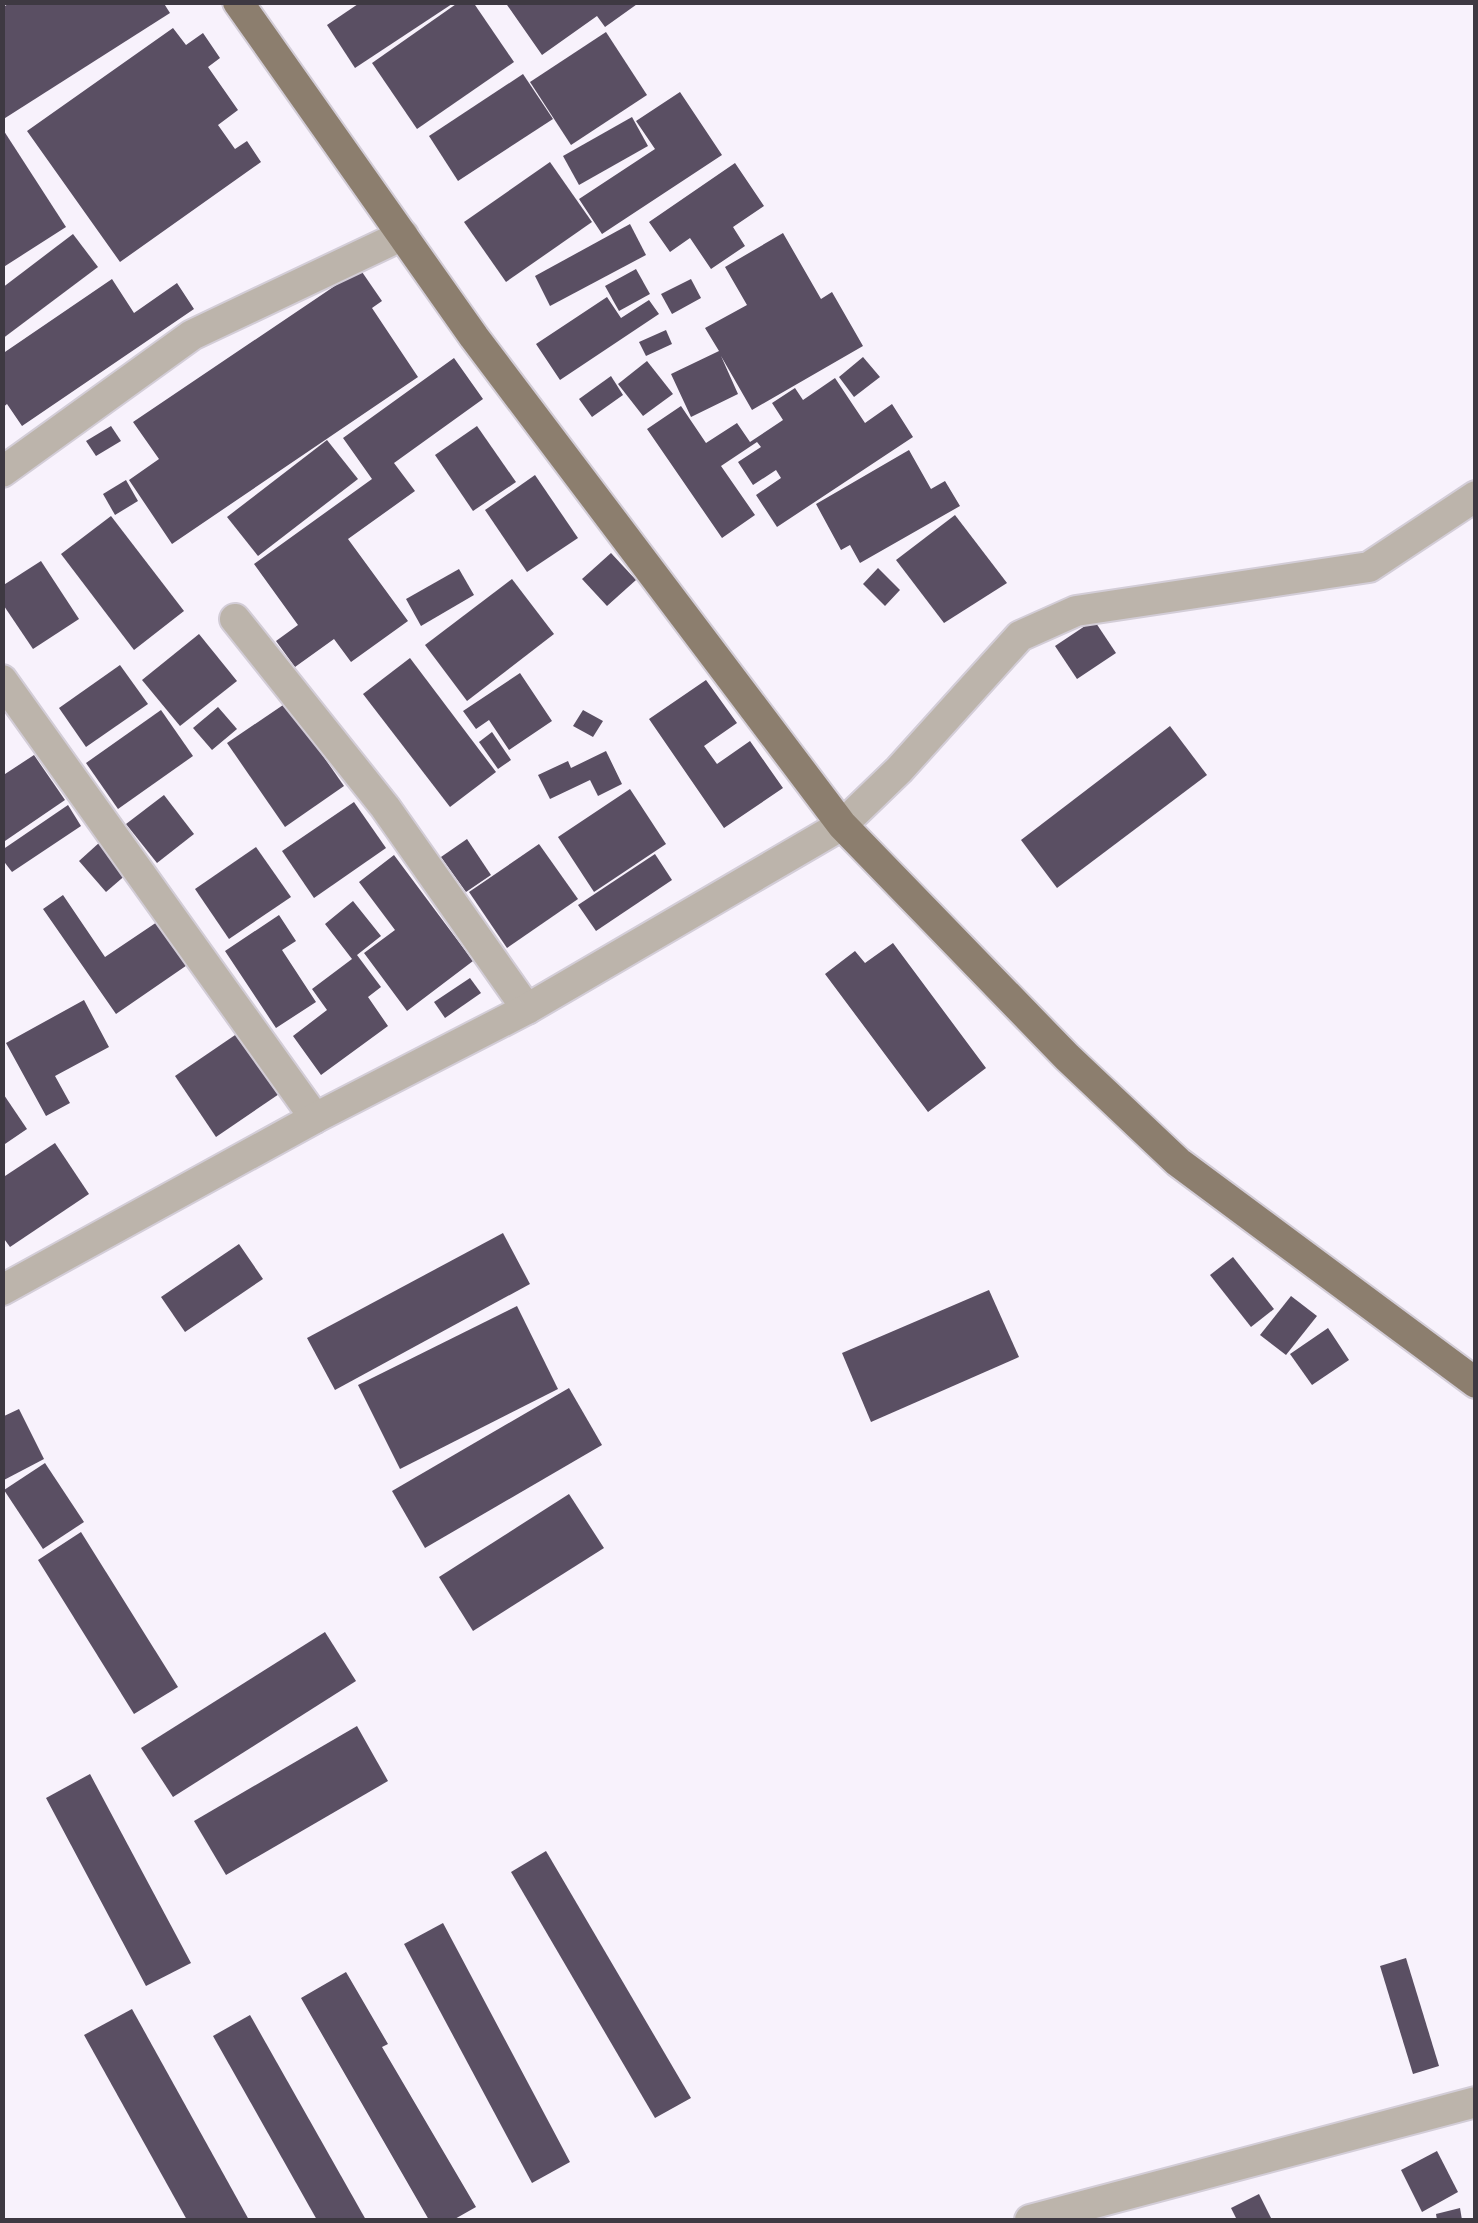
<svg xmlns="http://www.w3.org/2000/svg" width="1478" height="2223" viewBox="0 0 1478 2223" font-family="'Archivo Narrow',sans-serif">
<rect width="100%" height="100%" fill="#f8f2fc"/>
<!-- building -->
<g fill="#5a4f63">
<path d="M 11,2 L 163,2 L 170,13 L 2,120 L 2,8 Z"/>
<path d="M 361,2 L 455,2 L 355,68 L 327,25 Z"/>
<path d="M 459,2 L 473,2 L 514,62 L 417,129 L 372,63 Z"/>
<path d="M 505,2 L 640,2 L 605,27 L 597,16 L 542,55 Z"/>
<path d="M 173,28 L 186,45 L 203,33 L 220,58 L 208,67 L 238,110 L 218,125 L 235,149 L 247,141 L 261,162 L 120,262 L 27,131 Z"/>
<path d="M 606,32 L 647,95 L 571,145 L 530,82 Z"/>
<path d="M 523,74 L 553,119 L 458,181 L 429,136 Z"/>
<path d="M 680,92 L 722,155 L 602,234 L 579,199 L 655,149 L 636,121 Z"/>
<path d="M 632,117 L 648,146 L 579,185 L 563,156 Z"/>
<path d="M 2,128 L 66,227 L 2,268 Z"/>
<path d="M 550,162 L 592,222 L 506,282 L 464,222 Z"/>
<path d="M 735,163 L 764,206 L 733,227 L 745,246 L 711,269 L 690,238 L 670,252 L 649,222 Z"/>
<path d="M 630,224 L 646,255 L 550,306 L 535,276 Z"/>
<path d="M 783,233 L 821,299 L 832,292 L 863,346 L 752,410 L 721,356 L 738,394 L 691,417 L 671,374 L 719,351 L 705,328 L 747,305 L 725,267 Z"/>
<path d="M 73,234 L 98,267 L 2,339 L 2,288 Z"/>
<path d="M 360,269 L 382,301 L 372,308 L 418,377 L 172,544 L 129,480 L 159,459 L 133,422 Z"/>
<path d="M 636,269 L 650,294 L 619,311 L 605,286 Z"/>
<path d="M 112,279 L 134,313 L 177,283 L 194,309 L 22,426 L 7,404 L 2,408 L 2,354 Z"/>
<path d="M 691,279 L 701,298 L 672,314 L 661,294 Z"/>
<path d="M 607,297 L 621,318 L 649,300 L 659,314 L 560,380 L 536,344 Z"/>
<path d="M 666,330 L 672,344 L 646,356 L 639,342 Z"/>
<path d="M 863,357 L 880,377 L 854,397 L 839,377 Z"/>
<path d="M 454,358 L 483,399 L 394,463 L 415,491 L 348,539 L 408,621 L 351,662 L 334,639 L 295,667 L 276,641 L 298,625 L 254,564 L 372,479 L 343,438 Z"/>
<path d="M 647,361 L 673,394 L 643,416 L 618,384 Z"/>
<path d="M 611,376 L 623,395 L 592,417 L 579,399 Z"/>
<path d="M 835,378 L 865,423 L 892,404 L 913,437 L 777,527 L 756,495 L 781,478 L 776,470 L 753,485 L 738,462 L 761,447 L 757,442 L 721,466 L 755,515 L 722,538 L 647,429 L 681,406 L 706,443 L 737,423 L 750,442 L 783,420 L 772,403 L 795,388 L 803,400 Z"/>
<path d="M 111,426 L 121,441 L 96,456 L 86,441 Z"/>
<path d="M 477,426 L 516,482 L 473,511 L 435,455 Z"/>
<path d="M 327,440 L 358,479 L 258,556 L 227,517 Z"/>
<path d="M 909,450 L 931,489 L 945,481 L 960,506 L 860,563 L 850,545 L 841,550 L 816,504 Z"/>
<path d="M 535,475 L 578,538 L 527,572 L 485,510 Z"/>
<path d="M 126,480 L 138,501 L 115,515 L 103,494 Z"/>
<path d="M 955,515 L 1007,583 L 944,623 L 896,560 Z"/>
<path d="M 111,516 L 184,611 L 134,650 L 61,554 Z"/>
<path d="M 611,553 L 636,580 L 607,606 L 582,579 Z"/>
<path d="M 41,561 L 79,619 L 33,649 L 2,603 L 2,586 Z"/>
<path d="M 878,568 L 900,590 L 885,606 L 863,584 Z"/>
<path d="M 459,569 L 474,595 L 421,626 L 406,599 Z"/>
<path d="M 512,579 L 554,634 L 467,701 L 425,645 Z"/>
<path d="M 1094,620 L 1116,653 L 1077,679 L 1055,646 Z"/>
<path d="M 199,634 L 237,681 L 180,726 L 142,680 Z"/>
<path d="M 410,658 L 496,772 L 450,807 L 363,694 Z"/>
<path d="M 120,665 L 148,704 L 86,747 L 59,708 Z"/>
<path d="M 520,673 L 552,721 L 509,750 L 489,720 L 476,729 L 463,711 Z"/>
<path d="M 706,680 L 737,723 L 704,746 L 717,764 L 750,741 L 783,788 L 724,828 L 649,719 Z"/>
<path d="M 286,703 L 344,786 L 285,827 L 227,743 Z"/>
<path d="M 218,707 L 237,729 L 212,750 L 193,728 Z"/>
<path d="M 161,710 L 193,756 L 118,809 L 86,763 Z"/>
<path d="M 583,710 L 603,721 L 593,737 L 573,726 Z"/>
<path d="M 1170,726 L 1207,775 L 1057,888 L 1021,840 Z"/>
<path d="M 492,732 L 511,760 L 498,769 L 479,742 Z"/>
<path d="M 606,751 L 622,784 L 598,796 L 590,780 L 550,799 L 538,775 L 568,761 L 571,768 Z"/>
<path d="M 34,755 L 65,800 L 2,843 L 2,776 Z"/>
<path d="M 630,789 L 666,844 L 594,892 L 558,837 Z"/>
<path d="M 164,795 L 194,834 L 157,863 L 126,824 Z"/>
<path d="M 354,802 L 386,848 L 314,898 L 282,851 Z"/>
<path d="M 68,805 L 81,826 L 12,872 L 2,859 L 2,850 Z"/>
<path d="M 467,839 L 491,875 L 466,892 L 441,857 Z"/>
<path d="M 100,842 L 128,873 L 106,892 L 79,861 Z"/>
<path d="M 539,844 L 578,899 L 507,948 L 469,892 Z"/>
<path d="M 256,847 L 291,897 L 229,939 L 195,889 Z"/>
<path d="M 655,854 L 672,880 L 596,931 L 578,905 Z"/>
<path d="M 394,855 L 473,961 L 407,1011 L 364,953 L 395,930 L 359,882 Z"/>
<path d="M 63,895 L 105,957 L 163,918 L 193,961 L 116,1014 L 43,909 Z"/>
<path d="M 353,901 L 381,936 L 357,955 L 381,987 L 368,997 L 388,1026 L 321,1075 L 293,1036 L 327,1010 L 312,989 L 352,959 L 325,924 Z"/>
<path d="M 279,915 L 296,941 L 282,950 L 316,1002 L 276,1028 L 225,951 Z"/>
<path d="M 893,943 L 986,1068 L 928,1112 L 825,974 L 855,951 L 865,963 Z"/>
<path d="M 470,978 L 481,993 L 445,1018 L 434,1002 Z"/>
<path d="M 84,1000 L 109,1047 L 55,1076 L 70,1103 L 46,1116 L 6,1043 Z"/>
<path d="M 241,1031 L 282,1092 L 216,1137 L 175,1076 Z"/>
<path d="M 2,1092 L 27,1129 L 2,1146 Z"/>
<path d="M 55,1143 L 89,1194 L 10,1247 L 2,1236 L 2,1178 Z"/>
<path d="M 503,1233 L 530,1284 L 335,1390 L 307,1338 Z"/>
<path d="M 239,1244 L 263,1279 L 185,1332 L 161,1297 Z"/>
<path d="M 1233,1257 L 1274,1309 L 1251,1327 L 1210,1275 Z"/>
<path d="M 989,1290 L 1019,1357 L 871,1422 L 842,1353 Z"/>
<path d="M 1291,1296 L 1317,1316 L 1286,1355 L 1260,1335 Z"/>
<path d="M 517,1306 L 558,1389 L 400,1469 L 358,1385 Z"/>
<path d="M 1328,1328 L 1349,1360 L 1312,1385 L 1290,1354 Z"/>
<path d="M 569,1388 L 602,1445 L 425,1548 L 392,1491 Z"/>
<path d="M 19,1409 L 44,1459 L 2,1481 L 2,1417 Z"/>
<path d="M 45,1463 L 84,1522 L 43,1549 L 4,1490 Z"/>
<path d="M 569,1494 L 604,1548 L 473,1631 L 439,1577 Z"/>
<path d="M 81,1532 L 178,1687 L 134,1714 L 38,1560 Z"/>
<path d="M 325,1632 L 356,1681 L 173,1797 L 141,1748 Z"/>
<path d="M 357,1726 L 388,1781 L 226,1875 L 194,1821 Z"/>
<path d="M 90,1774 L 191,1963 L 146,1986 L 46,1798 Z"/>
<path d="M 546,1851 L 691,2098 L 655,2118 L 511,1872 Z"/>
<path d="M 443,1923 L 570,2162 L 532,2183 L 404,1944 Z"/>
<path d="M 1406,1958 L 1439,2066 L 1413,2074 L 1380,1966 Z"/>
<path d="M 346,1972 L 388,2044 L 382,2047 L 476,2207 L 453,2220 L 429,2220 L 301,1998 Z"/>
<path d="M 132,2009 L 249,2220 L 187,2220 L 84,2035 Z"/>
<path d="M 250,2015 L 366,2220 L 317,2220 L 213,2036 Z"/>
<path d="M 1437,2151 L 1458,2192 L 1422,2212 L 1401,2170 Z"/>
<path d="M 1259,2194 L 1272,2220 L 1237,2220 L 1231,2208 Z"/>
<path d="M 1460,2208 L 1462,2220 L 1437,2220 L 1436,2214 Z"/>
</g>
<g fill="none" stroke-linecap="round" stroke-linejoin="round">
<!-- minor casing -->
<g stroke="#d3cdd7" stroke-width="34">
<g id="minor">
<path d="M 2,472 L 192,335 L 403,235"/>
<path d="M 235,619 L 385,807 L 527,1009"/>
<path d="M 2,680 L 315,1118"/>
<path d="M 2,1290 L 315,1118 L 527,1009 L 842,825 L 899,770 L 1020,636 L 1076,611 L 1369,567 L 1476,496"/>
<path d="M 1030,2220 L 1476,2102"/>
</g>
</g>
<!-- major casing -->
<g stroke="#d3cdd7" stroke-width="34">
<path id="major" d="M 238,2 L 474,337 L 842,825 L 1067,1057 L 1178,1162 L 1476,1383"/>
</g>
<!-- minor -->
<use href="#minor" stroke="#bcb4ab" stroke-width="30"/>
<!-- major -->
<use href="#major" stroke="#8c7e6e" stroke-width="30"/>
</g>
<!-- border -->
<rect width="1478" height="2223" fill="none" stroke="#3e3942" stroke-width="10"/>
</svg>
